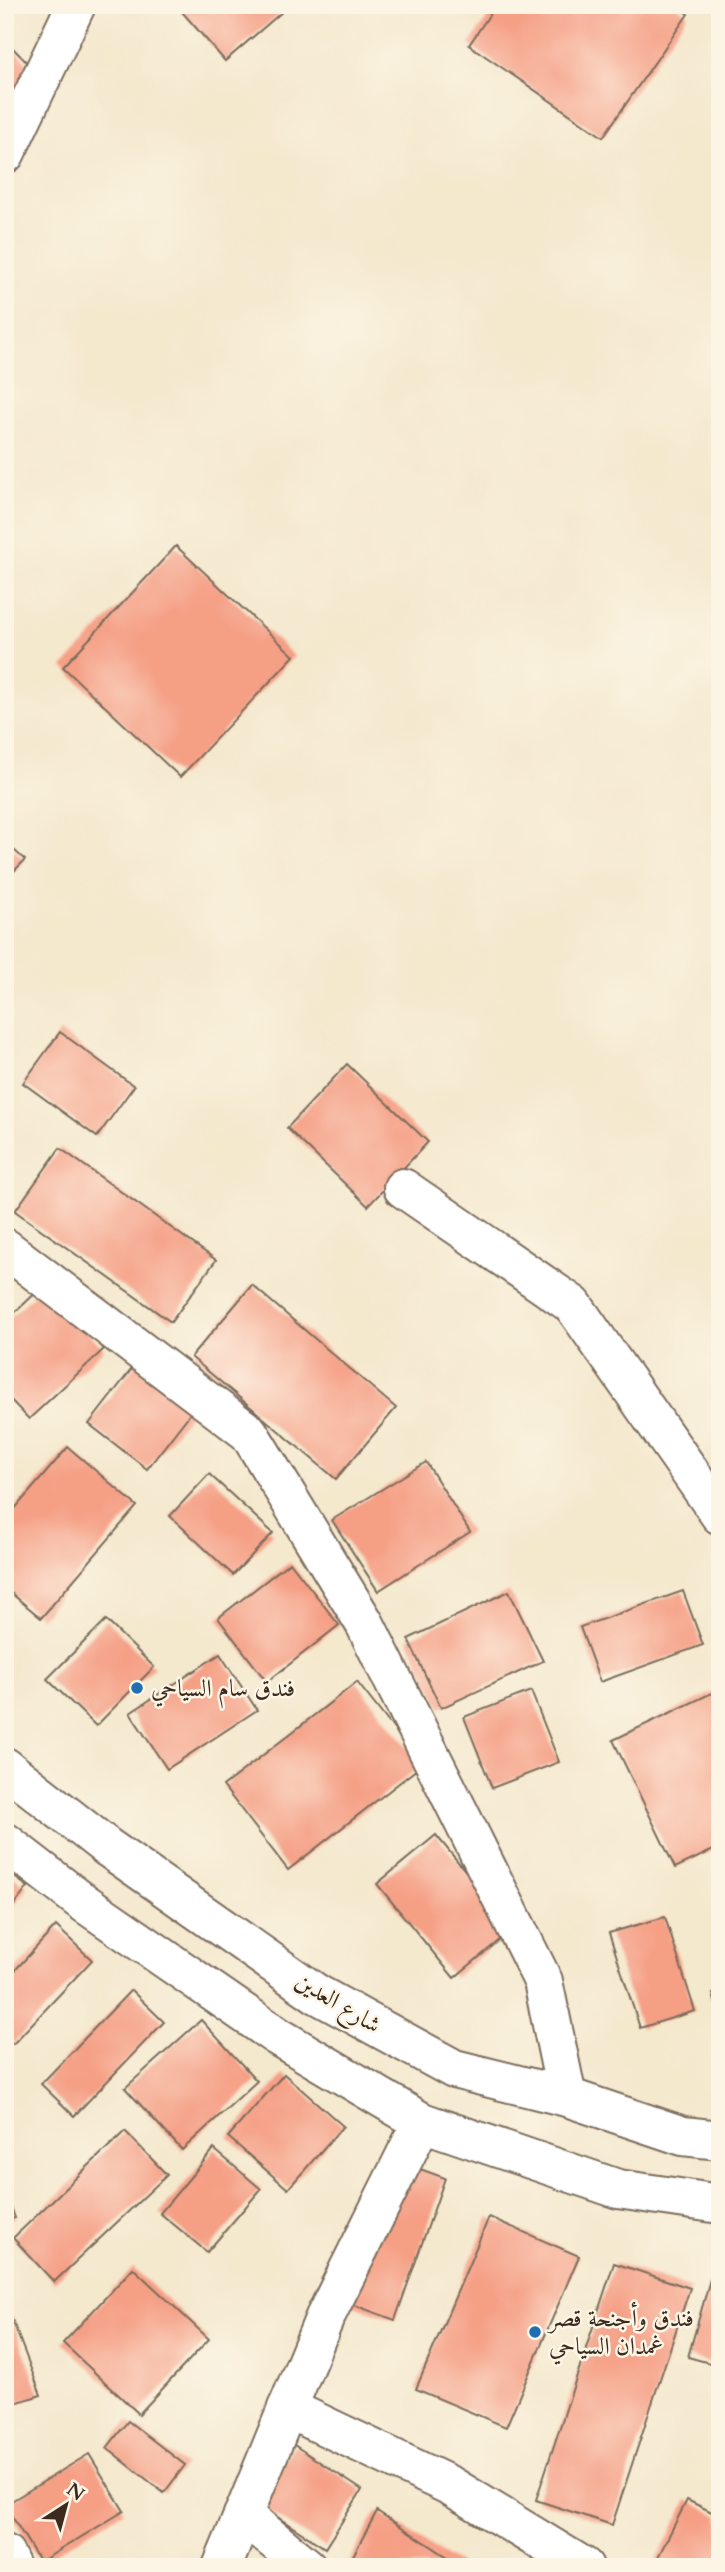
<svg xmlns="http://www.w3.org/2000/svg" width="725" height="2572" viewBox="0 0 725 2572" font-family="Cardo,Amiri,serif">
<rect width="100%" height="100%" fill="#fcf5e5"/>
<filter id="ink" filterUnits="userSpaceOnUse"><feTurbulence type="fractalNoise" baseFrequency=".0143" numOctaves="2"/><feDisplacementMap in="SourceGraphic" scale="14" xChannelSelector="R" yChannelSelector="G"/><feConvolveMatrix kernelMatrix="1 2 1 2 8 2 1 2 1" color-interpolation-filters="sRGB"/></filter>
<filter id="wash" filterUnits="userSpaceOnUse"><feTurbulence type="fractalNoise" baseFrequency=".00686" numOctaves="4" result="noise"/><feDisplacementMap in="SourceGraphic" scale="28" xChannelSelector="R" yChannelSelector="G"/><feGaussianBlur stdDeviation="1.57" result="paint"/><feColorMatrix in="noise" values="0 0 0 0 0 0 0 0 0 0 0 0 0 0 0 0 0 1.4 0 .05"/><feComposite in="paint" operator="in"/></filter>
<g filter="url(#wash)">
<rect width="100%" height="100%" fill="#f4e8cd"/>
<g id="blocks">
<!-- building -->
<g fill="#f59f85">
<path d="M 176,5 L 290,5 L 225,61 Z"/>
<path d="M 496,5 L 675,5 L 688,14 L 603,137 L 469,45 Z"/>
<path d="M 5,40 L 40,76 L 5,109 Z"/>
<path d="M 176,546 L 294,656 L 180,777 L 63,667 Z"/>
<path d="M 5,842 L 25,860 L 5,880 Z"/>
<path d="M 60,1032 L 134,1086 L 97,1137 L 23,1083 Z"/>
<path d="M 347,1064 L 428,1142 L 368,1206 L 287,1128 Z"/>
<path d="M 60,1148 L 216,1260 L 171,1322 L 15,1211 Z"/>
<path d="M 44,1285 L 104,1349 L 29,1419 L 5,1394 L 5,1322 Z"/>
<path d="M 252,1285 L 396,1408 L 336,1479 L 191,1357 Z"/>
<path d="M 138,1361 L 196,1406 L 147,1469 L 89,1424 Z"/>
<path d="M 68,1447 L 137,1506 L 41,1618 L 5,1588 L 5,1520 Z"/>
<path d="M 426,1462 L 470,1532 L 378,1591 L 332,1520 Z"/>
<path d="M 209,1474 L 273,1533 L 233,1575 L 170,1516 Z"/>
<path d="M 290,1562 L 339,1625 L 267,1682 L 218,1618 Z"/>
<path d="M 509,1591 L 543,1661 L 441,1708 L 408,1639 Z"/>
<path d="M 683,1591 L 703,1645 L 600,1682 L 580,1627 Z"/>
<path d="M 106,1620 L 154,1667 L 96,1726 L 47,1679 Z"/>
<path d="M 220,1654 L 257,1710 L 167,1769 L 130,1713 Z"/>
<path d="M 357,1682 L 422,1765 L 288,1870 L 223,1786 Z"/>
<path d="M 720,1689 L 720,1847 L 675,1868 L 613,1740 Z"/>
<path d="M 531,1691 L 559,1762 L 492,1788 L 464,1717 Z"/>
<path d="M 436,1835 L 513,1929 L 454,1978 L 377,1884 Z"/>
<path d="M 5,1870 L 28,1887 L 5,1917 Z"/>
<path d="M 665,1917 L 695,2011 L 640,2028 L 609,1933 Z"/>
<path d="M 56,1926 L 92,1960 L 13,2044 L 5,2037 L 5,1981 Z"/>
<path d="M 131,1990 L 164,2022 L 74,2116 L 41,2084 Z"/>
<path d="M 720,1992 L 720,2017 L 719,2017 L 713,1994 Z"/>
<path d="M 201,2020 L 257,2081 L 182,2150 L 125,2088 Z"/>
<path d="M 284,2074 L 343,2126 L 288,2189 L 228,2137 Z"/>
<path d="M 125,2131 L 167,2175 L 54,2282 L 13,2238 Z"/>
<path d="M 214,2149 L 261,2189 L 207,2252 L 160,2213 Z"/>
<path d="M 398,2161 L 445,2178 L 395,2320 L 348,2303 Z"/>
<path d="M 5,2189 L 15,2218 L 5,2221 Z"/>
<path d="M 489,2217 L 579,2256 L 506,2427 L 416,2389 Z"/>
<path d="M 719,2248 L 720,2249 L 720,2366 L 688,2357 Z"/>
<path d="M 614,2263 L 690,2288 L 612,2525 L 536,2500 Z"/>
<path d="M 133,2268 L 209,2339 L 139,2414 L 63,2343 Z"/>
<path d="M 5,2301 L 41,2395 L 5,2406 Z"/>
<path d="M 128,2421 L 185,2465 L 164,2493 L 107,2448 Z"/>
<path d="M 294,2445 L 362,2490 L 325,2548 L 256,2503 Z"/>
<path d="M 89,2454 L 124,2511 L 40,2562 L 5,2505 Z"/>
<path d="M 687,2500 L 720,2516 L 720,2567 L 653,2567 Z"/>
<path d="M 377,2511 L 463,2567 L 347,2567 Z"/>
</g>
</g>
</g>
<g filter="url(#ink)">
<use href="#blocks" fill-opacity="0" stroke="#7c6c5b" stroke-width="2"/>
<g fill="none" stroke-linecap="round" stroke-linejoin="round">
<!-- minor casing -->
<g stroke="#7c6c5b" stroke-width="42">
<g id="minor">
<path d="M 5,154 L 76,5"/>
<path d="M 403,1188 L 573,1305 L 720,1515"/>
<path d="M 5,1248 L 249,1433 L 365,1624 L 543,1981 L 567,2097"/>
<path d="M 287,2408 L 451,2486 L 584,2567"/>
<path d="M 243,2515 L 307,2567"/>
<path d="M 5,2554 L 11,2567"/>
<path d="M 222,2567 L 325,2317 L 422,2122"/>
</g>
</g>
<!-- major casing -->
<g stroke="#7c6c5b" stroke-width="42">
<g id="major">
<path d="M 5,1767 L 107,1847 L 317,1994 L 454,2069 L 567,2097 L 683,2136 L 720,2140"/>
<path d="M 5,1842 L 80,1900 L 277,2036 L 422,2122 L 618,2189 L 720,2204"/>
</g>
</g>
<!-- minor -->
<use href="#minor" stroke="#fff" stroke-width="38"/>
<!-- major -->
<use href="#major" stroke="#fff" stroke-width="38"/>
</g>
</g>
<!-- markers -->
<g fill="#1f6fb2" stroke="#fcf5e5" stroke-width="2.5">
<circle cx="137" cy="1688" r="7"/>
<circle cx="535" cy="2332" r="7"/>
</g>
<g text-anchor="middle" dominant-baseline="central" stroke-width="5" stroke-linejoin="round" paint-order="stroke">
<!-- poi labels -->
<g font-size="24" fill="#3b2a1e" stroke="#fcf5e5" text-anchor="start">
<text x="151" y="1688">فندق سام السياحي</text>
<text x="549" y="2318">فندق وأجنحة قصر<tspan x="549" dy="28">غمدان السياحي</tspan></text>
</g>
<!-- street labels -->
<g font-size="24" fill="#3b2a1e" stroke="#fcf5e5">
<text transform="translate(338 2003) rotate(31)">شارع العدين</text>
</g>
</g>
<!-- margin -->
<rect width="725" height="2572" fill="none" stroke="#fcf5e5" stroke-width="28"/>
<!-- north arrow -->
<g transform="translate(66 2505) rotate(36)" stroke="#fcf5e5" stroke-width="5" paint-order="stroke">
<path d="M0-5L12 26L0 18L-12 26Z" fill="#3b2a1e"/>
<text y="-10" font-size="19" font-weight="bold" text-anchor="middle" fill="#3b2a1e">N</text>
</g>
</svg>
